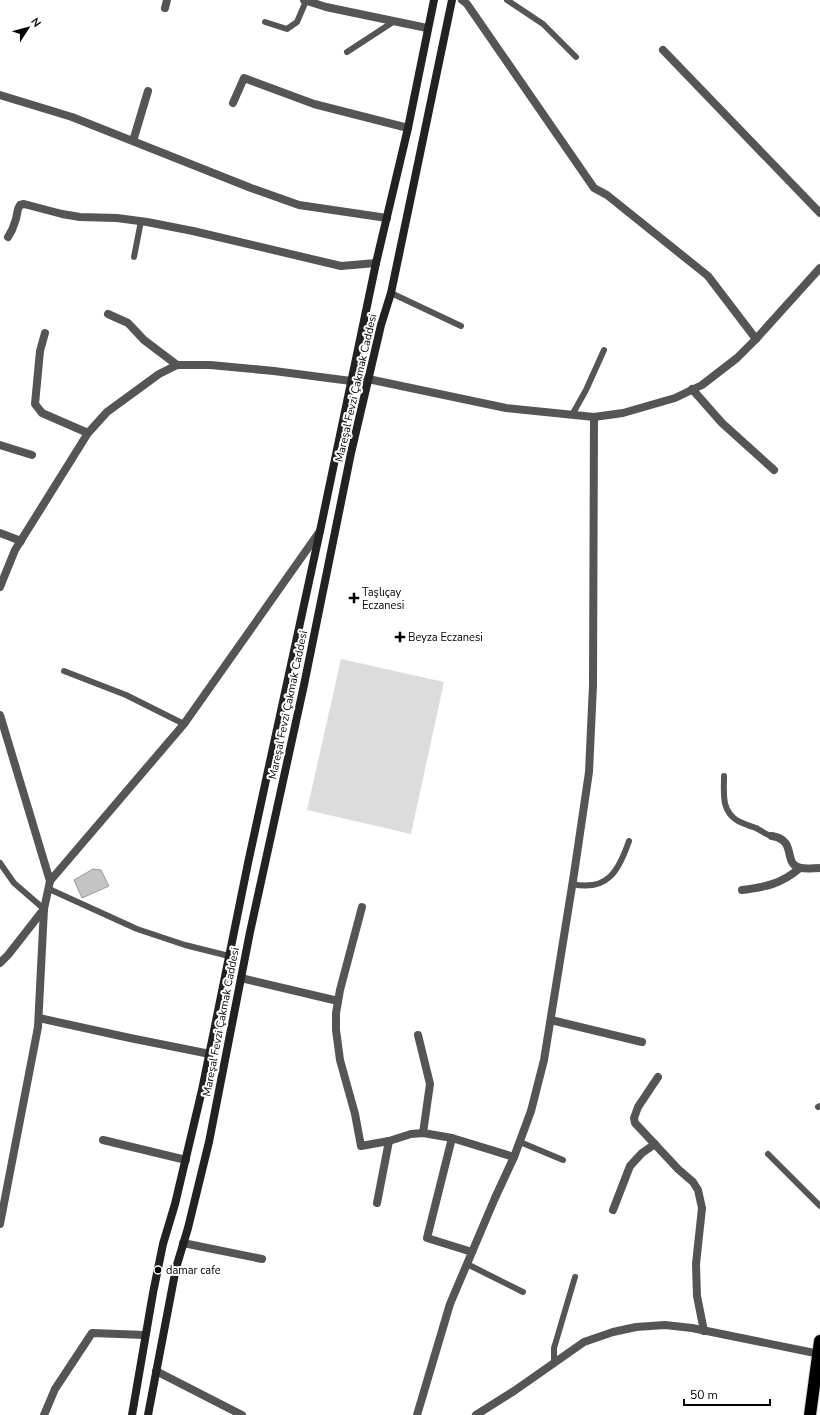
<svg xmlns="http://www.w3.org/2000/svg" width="820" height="1415" viewBox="0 0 820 1415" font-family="'Nunito Sans',sans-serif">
<rect width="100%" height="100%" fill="#fff"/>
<!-- green -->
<path fill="#dcdcdc" d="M 341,659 L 444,682 L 411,834 L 307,810 Z"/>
<!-- building -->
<path fill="#c4c4c4" stroke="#999" d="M 93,869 L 101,870 L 109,886 L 82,898 L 74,880 Z"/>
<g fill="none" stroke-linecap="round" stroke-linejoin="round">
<!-- highway casing -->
<g stroke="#dbdbdb" stroke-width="14">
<path id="highway" d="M 810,1415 L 820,1341"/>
</g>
<!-- lane -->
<g stroke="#555" stroke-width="6">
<path d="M 507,0 L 543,24 L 576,57"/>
<path d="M 265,22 L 287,29 L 297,22 L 306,1"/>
<path d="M 347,52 L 393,22"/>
<path d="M 134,257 L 141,221"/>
<path d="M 391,293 L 461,326"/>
<path d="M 572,415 L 586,390 L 604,350"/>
<path d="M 64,671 L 126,695 L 184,724"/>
<path d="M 724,776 C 724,794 721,811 738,821 C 744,824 750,826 756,828 C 762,831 766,835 772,836"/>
<path d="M 0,863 L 14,883 L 44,909"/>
<path d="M 572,884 C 608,892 619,870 629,841"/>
<path d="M 49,889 L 137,929 L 185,945 L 229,956"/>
<path d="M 818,1107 L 820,1106"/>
<path d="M 520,1142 L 563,1160"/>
<path d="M 768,1154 L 820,1206"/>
<path d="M 467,1264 L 523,1292"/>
<path d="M 554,1363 L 554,1348 L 575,1277"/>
</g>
<!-- street -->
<g stroke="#555" stroke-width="8">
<path d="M 304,0 L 326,7 L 427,28"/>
<path d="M 462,0 L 467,4 L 594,188 L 607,195 L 708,276 L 756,339"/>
<path d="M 165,8 L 167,0"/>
<path d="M 663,50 L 820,213"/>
<path d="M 0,95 L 72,117 L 251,188 L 299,205 L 387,218"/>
<path d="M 233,103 L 244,78 L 314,104 L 408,128"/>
<path d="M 133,141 L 148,91"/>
<path d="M 8,237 L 12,230 L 16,219 L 18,209 L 20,205 L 24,204 L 62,214 L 80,217 L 117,218 L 147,222 L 193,231 L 341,266 L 376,263"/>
<path d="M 108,314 L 128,323 L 144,340 L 177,365"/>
<path d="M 45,333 L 40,351 L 35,404 L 42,413 L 88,433"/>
<path d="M 692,389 L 722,423 L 774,470"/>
<path d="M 0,445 L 32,455"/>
<path d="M 0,533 L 21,541"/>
<path d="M 0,587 L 15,550 L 88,433 L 107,412 L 159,374 L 177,365 L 210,365 L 274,371 L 351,381 L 368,379 L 506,408 L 594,417 L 623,413 L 675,398 L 702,385 L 737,358 L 756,339 L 820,268"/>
<path d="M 0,715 L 50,881"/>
<path d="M 772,836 C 798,840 782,865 801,868 C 807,869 814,868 820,868"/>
<path d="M 742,890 C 766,887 781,884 800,868"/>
<path d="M 362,907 L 340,990 L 336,1013 L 336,1030 L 340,1060 L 355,1114 L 361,1146 L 389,1141 L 411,1134 L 423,1133 L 452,1138 L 514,1157"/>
<path d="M 0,963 L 8,955 L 44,909 L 50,881 L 184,724 L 320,531"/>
<path d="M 241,978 L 338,1001"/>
<path d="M 39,1018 L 130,1038 L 210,1054"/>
<path d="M 551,1020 L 642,1042"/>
<path d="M 418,1035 L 430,1084 L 423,1133"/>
<path d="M 658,1077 L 638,1107 L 634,1118 L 635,1123 L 678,1169 L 693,1182 L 698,1190 L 702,1208 L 696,1264 L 697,1296 L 704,1331"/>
<path d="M 452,1138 L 427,1238 L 472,1252"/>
<path d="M 103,1140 L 186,1160"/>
<path d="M 377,1203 L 389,1141"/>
<path d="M 613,1210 L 630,1166 L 642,1153 L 655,1144"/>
<path d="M 0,1224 L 38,1027 L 44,909"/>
<path d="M 183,1243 L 262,1259"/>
<path d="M 156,1371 L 242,1415"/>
<path d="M 44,1415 L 55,1389 L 92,1333 L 145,1335"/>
<path d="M 417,1415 L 450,1304 L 495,1198 L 514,1157 L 531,1111 L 544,1060 L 574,874 L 589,772 L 593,685 L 594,417"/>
<path d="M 476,1415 L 514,1391 L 584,1342 L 613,1332 L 636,1327 L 665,1325 L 692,1328 L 820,1354"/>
</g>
<!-- secondary -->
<g stroke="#222" stroke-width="8">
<path d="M 132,1415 L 153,1293 L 163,1244 L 175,1204 L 202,1090 L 248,863 L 320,531 L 376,263 L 408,128 L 434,0"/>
<path d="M 148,1415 L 176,1268 L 188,1228 L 209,1142 L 250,932 L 304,685 L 351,453 L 381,325 L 391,293 L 452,0"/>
</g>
<!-- highway -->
<use href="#highway" stroke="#000" stroke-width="12"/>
</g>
<!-- markers -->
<g fill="#000" stroke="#fff" stroke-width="1.5">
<path d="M352 592h4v4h4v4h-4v4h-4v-4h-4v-4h4z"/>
<path d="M398 631h4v4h4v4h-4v4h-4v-4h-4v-4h4z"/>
<circle cx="158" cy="1270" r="4"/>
</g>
<g text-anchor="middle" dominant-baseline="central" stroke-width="4" stroke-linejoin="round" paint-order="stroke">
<!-- street labels -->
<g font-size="11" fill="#000" stroke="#fff">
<text transform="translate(356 388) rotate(-77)">Mareşal Fevzi Çakmak Caddesi</text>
<text transform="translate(288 705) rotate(-78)">Mareşal Fevzi Çakmak Caddesi</text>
<text transform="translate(221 1022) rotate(-79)">Mareşal Fevzi Çakmak Caddesi</text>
</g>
<!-- poi labels -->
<g font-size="11" fill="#000" stroke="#fff" text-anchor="start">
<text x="362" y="592">Taşlıçay<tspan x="362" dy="13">Eczanesi</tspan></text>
<text x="408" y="637">Beyza Eczanesi</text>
<text x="166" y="1270">damar cafe</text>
</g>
</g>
<!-- north arrow -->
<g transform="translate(28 28) rotate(54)" stroke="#ffffff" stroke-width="3" paint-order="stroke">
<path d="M0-3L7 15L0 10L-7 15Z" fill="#000000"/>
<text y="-6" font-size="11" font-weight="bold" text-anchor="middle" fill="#000000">N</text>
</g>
<!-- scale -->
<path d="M684 1399v6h86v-6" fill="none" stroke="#000000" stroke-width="2"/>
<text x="690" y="1399" font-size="12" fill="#000000" stroke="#ffffff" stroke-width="3" paint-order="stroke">50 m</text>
</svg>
